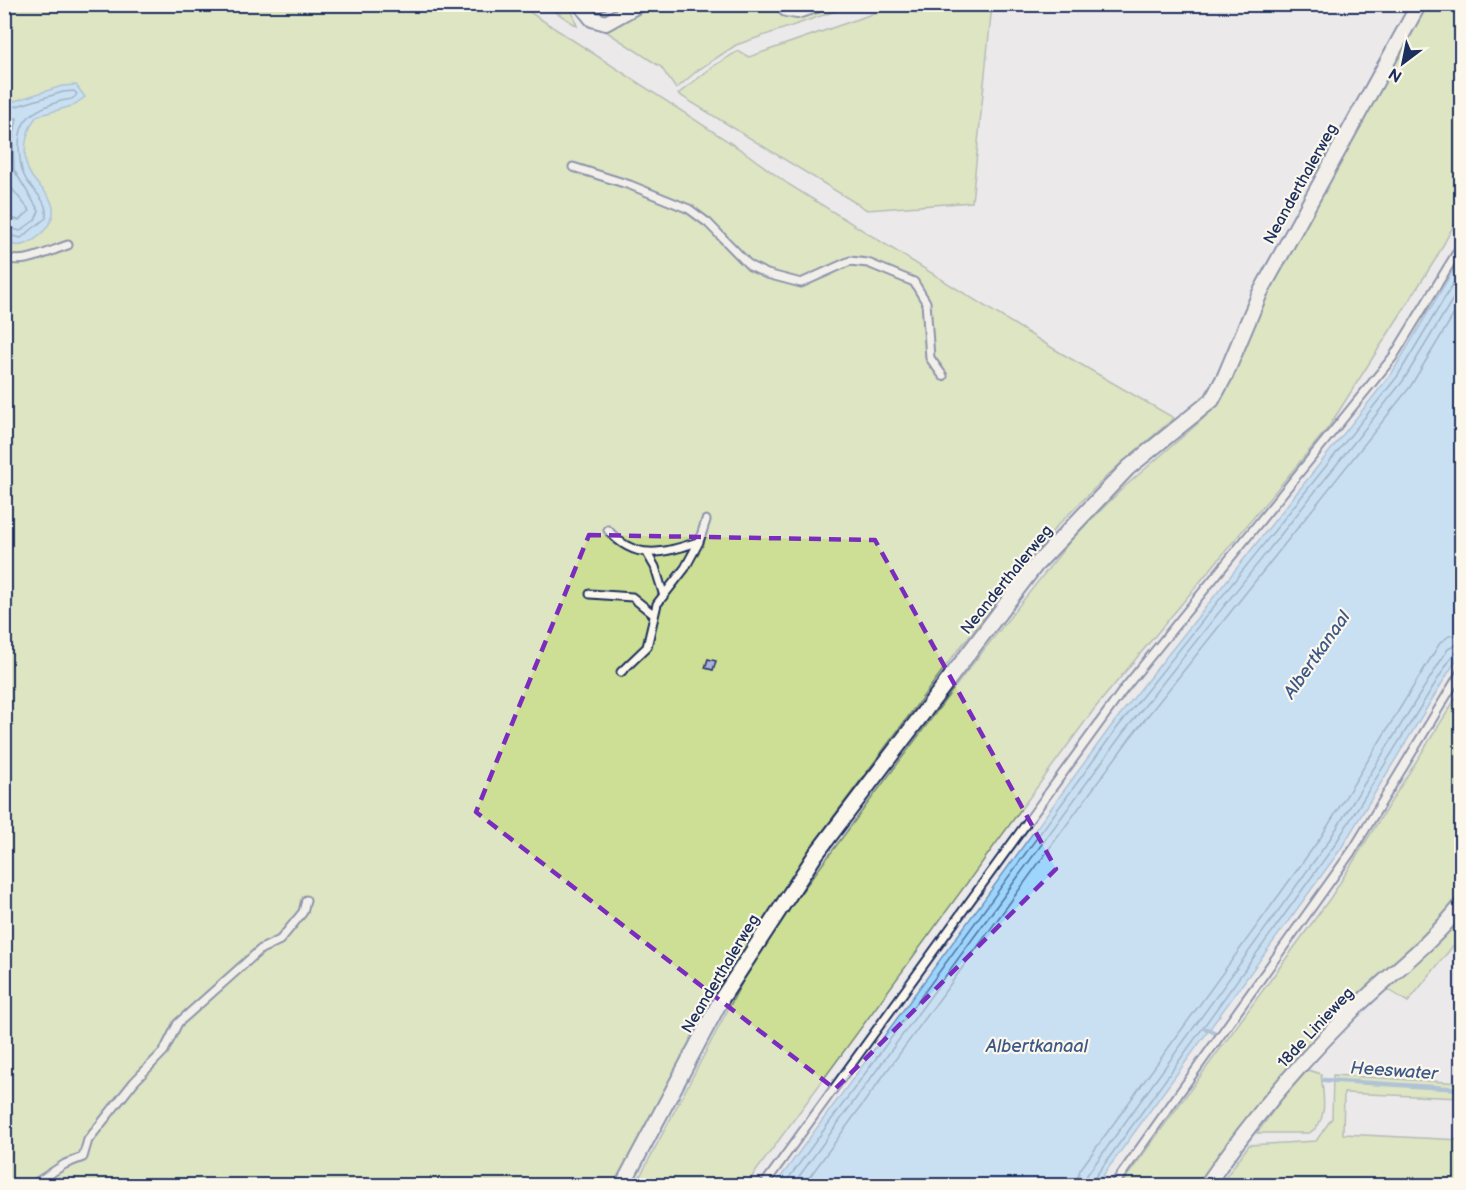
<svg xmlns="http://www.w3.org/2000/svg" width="1466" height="1190" viewBox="0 0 1466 1190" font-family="'Balsamiq Sans',sans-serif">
<rect width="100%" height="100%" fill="#ebe9ea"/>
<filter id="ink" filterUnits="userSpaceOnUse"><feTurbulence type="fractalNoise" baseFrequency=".0167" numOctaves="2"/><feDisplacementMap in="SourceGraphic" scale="12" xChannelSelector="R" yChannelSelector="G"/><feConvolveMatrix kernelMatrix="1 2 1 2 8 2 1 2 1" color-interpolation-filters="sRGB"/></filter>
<g filter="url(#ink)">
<!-- green -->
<g fill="#cddf94" stroke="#748779" stroke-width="1.5">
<path d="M 5,5 L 519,5 L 743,151 L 788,184 L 1054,349 L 1174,418 L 1110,473 L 1056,527 L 951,659 L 817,839 L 737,964 L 614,1185 L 5,1186 Z"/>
<path d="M 545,5 L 570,5 L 577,26 Z"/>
<path d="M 649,5 L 777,5 L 782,11 C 805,16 828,5 853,5 L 736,45 L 698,70 L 676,89 L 661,67 L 604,30 Z"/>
<path d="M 898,5 L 992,5 L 972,202 L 867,210 L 678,94 L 715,65 L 738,51 L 749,57 Z"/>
<path d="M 1425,5 L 1461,5 L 1461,212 L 1435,260 L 1328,428 L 1095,708 L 746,1185 L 635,1186 L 744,979 L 785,914 L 967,671 L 1071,540 L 1123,488 L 1203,419 L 1219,400 L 1270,286 Z"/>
<path d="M 1461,690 L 1461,936 L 1408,1002 L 1385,988 L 1290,1076 L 1213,1185 L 1120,1186 L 1331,897 Z"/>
<path d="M 1308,1070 L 1321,1074 C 1323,1093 1330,1122 1309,1133 L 1257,1133 L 1282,1099 Z"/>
<path d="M 1333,1075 L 1461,1083 L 1461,1098 L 1344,1093 L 1343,1134 L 1461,1140 L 1461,1185 L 1220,1185 L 1249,1145 L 1316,1141 L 1332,1118 Z"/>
</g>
<!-- water -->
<g fill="#9dd5fd" stroke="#6993bd" stroke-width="1.5">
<path d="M 76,85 L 85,97 L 72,106 L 37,116 C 25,130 20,160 32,177 C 39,187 50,194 53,207 C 56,225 31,249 14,245 L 5,238 L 5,104 L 62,86 Z"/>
<path d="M 1461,257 L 1461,652 L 1340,850 L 1096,1185 L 775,1185 L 1112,725 L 1392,373 Z"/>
</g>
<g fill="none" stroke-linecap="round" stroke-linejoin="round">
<!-- shore -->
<g stroke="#4f719e" stroke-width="1.5">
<path d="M 4,110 L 63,92 L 74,91 L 77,94 C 73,101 68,99 61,101 C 24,112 14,125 21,166 C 24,188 49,195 46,218 L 21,238 L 4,234"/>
<path d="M 4,118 L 17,118 L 13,140 L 14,170 L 39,211 L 35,220 L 20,231 L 4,226"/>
<path d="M 4,171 L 13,190 L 30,211 L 19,220 L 4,217"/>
<path d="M 783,1186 L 1117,728 L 1397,377 L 1462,269"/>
<path d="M 792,1186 L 1123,733 L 1403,381 L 1462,284"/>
<path d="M 803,1186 L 1130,738 L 1410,387 L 1462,301"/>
<path d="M 1075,1186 L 1080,1170 L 1321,837 L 1440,643 L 1449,636 L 1462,633"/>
<path d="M 1084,1186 L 1087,1175 L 1328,842 L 1448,649 L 1462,642"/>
<path d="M 1092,1186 L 1093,1180 L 1334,846 L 1454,653 L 1462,650"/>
</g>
<!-- stream -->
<g stroke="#6993bd" stroke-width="4.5">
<path d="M 1204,1028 L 1216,1033"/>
<path d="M 1324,1080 L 1462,1089"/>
</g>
</g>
<!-- building -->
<g fill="#adb1e2" stroke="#1b2f5e" stroke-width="1.5">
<path d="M 614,4 L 597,14 L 592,5 L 593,4 Z"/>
<path d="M 708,659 L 716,661 L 713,670 L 705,668 Z"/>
</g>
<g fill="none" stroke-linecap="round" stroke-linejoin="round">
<!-- lane casing -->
<g stroke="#1b2f5e" stroke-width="11">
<g id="lane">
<path d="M 573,167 L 630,185 L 689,209 L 708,223 L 750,266 L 767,274 L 801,283 L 850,261 L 868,263 L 914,282 L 926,302 L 930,358 L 943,376"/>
<path d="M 4,257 C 23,266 49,251 68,245"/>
<path d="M 608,530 C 635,562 663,553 698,542"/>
<path d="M 647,553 L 655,567 L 663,593"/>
<path d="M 590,594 L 632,597 L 653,614"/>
<path d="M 621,672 L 647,647 L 657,604 L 685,568 L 699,542 L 706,520"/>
<path d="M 31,1186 L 65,1164 L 83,1157 L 88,1140 L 134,1082 L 164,1051 L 178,1023 L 261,949 L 280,940 L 303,912 L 306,900"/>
<path d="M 763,1186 L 1124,689 L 1393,357 L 1462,244"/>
<path d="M 1113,1186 L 1354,848 L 1462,670"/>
</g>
</g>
<!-- street casing -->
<g stroke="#1b2f5e" stroke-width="18">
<g id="street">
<path d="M 580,4 L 592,19 L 606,23 L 640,4"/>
<path d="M 784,4 L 786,9 L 797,11 L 820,4"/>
<path d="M 622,1186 L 722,998 L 816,854 L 1035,566 L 1128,468 L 1212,400 L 1225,376 L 1260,293 L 1419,4"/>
<path d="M 1206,1186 C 1248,1124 1297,1066 1350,1013 C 1387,976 1430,946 1462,904"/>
</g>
</g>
<!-- lane -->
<use href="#lane" stroke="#fbf7ec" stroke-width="7"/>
<!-- street -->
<use href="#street" stroke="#fbf7ec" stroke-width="14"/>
</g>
</g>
<!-- marked area -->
<path d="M0 0H1466V1190H0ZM 589,535 L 875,540 L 1056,869 L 835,1089 L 476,812 Z" fill="#ebe9ea" fill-opacity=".55" fill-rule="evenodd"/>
<path fill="none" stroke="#7b2cbf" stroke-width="4.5" stroke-dasharray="12 8" stroke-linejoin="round" d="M 589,535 L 875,540 L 1056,869 L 835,1089 L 476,812 Z"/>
<g text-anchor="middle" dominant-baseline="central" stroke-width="4.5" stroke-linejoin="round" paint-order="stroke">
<!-- street labels -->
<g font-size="16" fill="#1b2f5e" stroke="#fbf7ec">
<text transform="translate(1301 184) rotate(-61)">Neanderthalerweg</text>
<text transform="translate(1007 580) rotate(-51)">Neanderthalerweg</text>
<text transform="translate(721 974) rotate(-59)">Neanderthalerweg</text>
<text transform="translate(1316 1028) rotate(-47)">18de Linieweg</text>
</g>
<!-- water labels -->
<g font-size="18" font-style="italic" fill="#3c5886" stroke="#fbf7ec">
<text transform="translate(1317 655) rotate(-55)">Albertkanaal</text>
<text x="1037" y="1046">Albertkanaal</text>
<text transform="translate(1394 1071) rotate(4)">Heeswater</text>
</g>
</g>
<!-- margin -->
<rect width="1466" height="1190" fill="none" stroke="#fbf7ec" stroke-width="24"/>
<rect x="12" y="12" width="1442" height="1166" fill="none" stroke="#1b2f5e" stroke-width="2" filter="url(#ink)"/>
<!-- north arrow -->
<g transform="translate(1403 63) rotate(212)" stroke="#fbf7ec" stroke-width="4.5" paint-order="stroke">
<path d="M0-4.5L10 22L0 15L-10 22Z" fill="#1b2f5e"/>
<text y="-9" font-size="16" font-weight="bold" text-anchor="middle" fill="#1b2f5e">N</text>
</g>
</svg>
